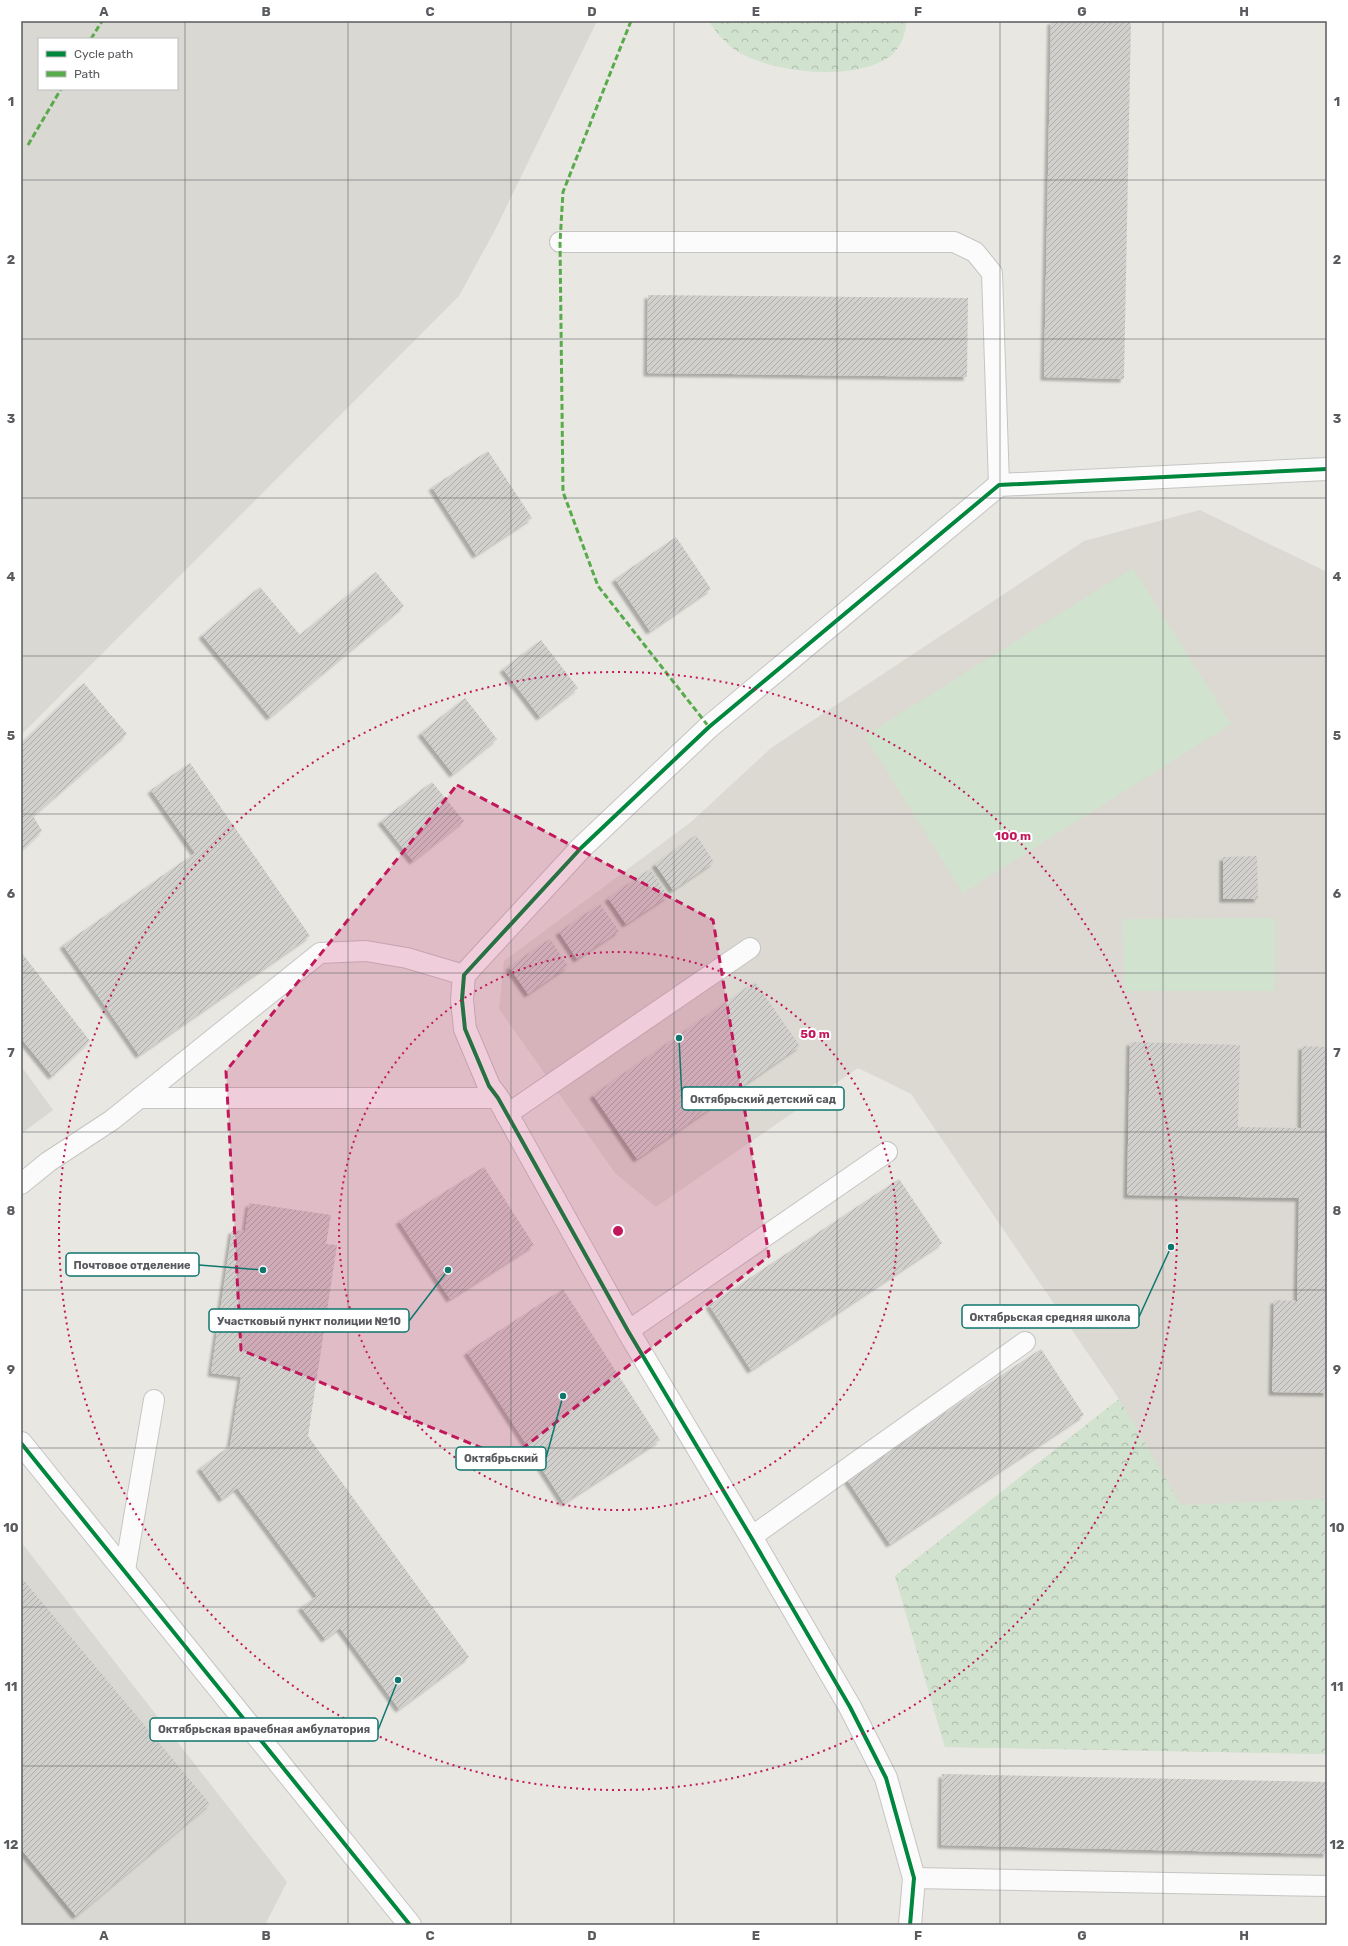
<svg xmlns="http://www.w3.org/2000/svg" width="1348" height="1946" viewBox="0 0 1348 1946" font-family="Rubik,sans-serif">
<defs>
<pattern id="forest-crowns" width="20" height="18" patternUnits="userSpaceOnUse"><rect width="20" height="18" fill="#d1e3cf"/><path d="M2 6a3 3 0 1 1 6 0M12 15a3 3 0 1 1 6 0" fill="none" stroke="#adbbab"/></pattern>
<pattern id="building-hatch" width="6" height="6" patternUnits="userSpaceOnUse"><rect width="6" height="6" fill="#d1d0cd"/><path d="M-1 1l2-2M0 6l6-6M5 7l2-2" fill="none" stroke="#adacaa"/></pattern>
<filter id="shadow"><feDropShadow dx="-3.5" dy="3.5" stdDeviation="1" flood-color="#0004"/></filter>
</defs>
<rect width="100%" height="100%" fill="#e8e7e2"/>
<!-- industrial -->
<g fill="#d9d8d3" fill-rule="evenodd">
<path d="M 21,21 L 597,21 L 495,230 L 459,296 L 21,735 ZM 39,39 L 177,39 L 177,89 L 39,89 Z"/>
<path d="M 21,1066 L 53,1110 L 21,1134 Z"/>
<path d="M 21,1542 L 287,1882 L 265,1925 L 21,1925 Z"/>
</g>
<!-- education -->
<path fill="#dbd9d2" d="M 1200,510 L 1327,572 L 1327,1754 L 945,1747 L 895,1576 L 1119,1399 L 911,1094 L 858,1068 L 656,1207 L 615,1173 L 499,1009 L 504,961 L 691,822 L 771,748 L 1084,541 Z"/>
<!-- forest -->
<g fill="url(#forest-crowns)">
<path d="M 709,21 L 907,21 C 905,33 902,45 893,54 C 858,83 775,73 738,52 C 727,45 715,32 709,21 Z"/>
<path d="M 1119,1399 L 1181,1505 L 1327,1499 L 1327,1754 L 945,1747 L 895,1576 Z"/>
</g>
<!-- garden -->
<g fill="#d1e3cf">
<path d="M 1133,568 L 1231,724 L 963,893 L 865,736 Z"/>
<path d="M 1275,918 L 1275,991 L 1124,991 L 1123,919 Z"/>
</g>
<!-- building -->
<g fill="url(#building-hatch)" filter="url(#shadow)">
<path d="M 1051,21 L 1131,21 L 1124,379 L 1044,377 Z"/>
<path d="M 648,295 L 968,298 L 967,377 L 647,373 Z"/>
<path d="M 488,451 L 532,518 L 476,555 L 432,487 Z"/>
<path d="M 676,537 L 711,589 L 650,631 L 615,579 Z"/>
<path d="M 376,572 L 404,606 L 270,717 L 202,635 L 260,587 L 300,635 Z"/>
<path d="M 541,640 L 578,688 L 540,717 L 503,669 Z"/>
<path d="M 84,683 L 127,734 L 33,816 L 42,831 L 21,851 L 21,744 Z"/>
<path d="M 465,698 L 497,739 L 453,774 L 421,733 Z"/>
<path d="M 190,763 L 310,936 L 139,1055 L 63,945 L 195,853 L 151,790 Z"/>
<path d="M 432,782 L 464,821 L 413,861 L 381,821 Z"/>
<path d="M 696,835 L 714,862 L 673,890 L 655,864 Z"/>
<path d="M 1257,856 L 1258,899 L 1223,899 L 1223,857 Z"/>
<path d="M 650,869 L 668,896 L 626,924 L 608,898 Z"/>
<path d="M 600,904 L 619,931 L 577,959 L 559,932 Z"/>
<path d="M 550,939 L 568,966 L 528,994 L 509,967 Z"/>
<path d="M 21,952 L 90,1041 L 52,1076 L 21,1038 Z"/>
<path d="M 755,982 L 800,1046 L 637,1159 L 593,1095 Z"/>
<path d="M 1130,1042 L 1240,1045 L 1238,1127 L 1301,1128 L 1302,1046 L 1327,1047 L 1327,1393 L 1272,1392 L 1274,1300 L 1297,1301 L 1299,1198 L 1127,1195 Z"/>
<path d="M 484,1167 L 534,1245 L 450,1299 L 399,1221 Z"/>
<path d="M 899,1179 L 942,1243 L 751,1370 L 709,1305 Z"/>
<path d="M 249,1203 L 331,1215 L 326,1244 L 337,1245 L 308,1436 L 469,1657 L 399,1709 L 340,1628 L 325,1639 L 301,1607 L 317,1596 L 237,1488 L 222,1499 L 200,1468 L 230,1446 L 241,1377 L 211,1373 L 232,1230 L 245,1231 Z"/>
<path d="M 563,1289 L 660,1440 L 564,1503 L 467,1352 Z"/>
<path d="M 1041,1349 L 1084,1415 L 890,1544 L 846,1478 Z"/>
<path d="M 21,1577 L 210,1804 L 76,1916 L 21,1849 Z"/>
<path d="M 942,1774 L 1327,1782 L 1327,1854 L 941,1845 Z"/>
</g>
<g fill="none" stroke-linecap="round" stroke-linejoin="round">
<!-- lane casing -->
<g stroke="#c5c5c4" stroke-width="22">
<g id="lane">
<path d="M 560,242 L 954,242 L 975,252 L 992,273 L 999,485"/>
<path d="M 139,1098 L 498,1098"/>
<path d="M 506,1115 L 750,948"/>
<path d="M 21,1184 L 48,1162 L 112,1120 L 320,953 L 366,951 L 407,958 L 464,975"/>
<path d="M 628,1331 L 887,1152"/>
<path d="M 751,1537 L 1025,1342"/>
<path d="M 125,1570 L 154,1400"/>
<path d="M 914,1878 L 1327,1886"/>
</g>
</g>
<!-- street casing -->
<g stroke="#c5c5c4" stroke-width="24">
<g id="street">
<path d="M 21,1443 L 410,1925"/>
<path d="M 910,1925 L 914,1878 L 886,1778 L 850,1707 L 751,1537 L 628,1331 L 498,1098 L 489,1086 L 465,1029 L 462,1000 L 464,975 L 581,848 L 709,727 L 999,485 L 1327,469"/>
</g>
</g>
<!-- lane -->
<use href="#lane" stroke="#fcfbfb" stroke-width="20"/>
<!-- street -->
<use href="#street" stroke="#fcfbfb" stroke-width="22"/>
<!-- quiet -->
<g stroke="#58ab4b" stroke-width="3" stroke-dasharray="6 3" stroke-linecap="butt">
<path d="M 631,21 L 563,192 L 560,242 L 563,492 L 598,586 L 709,727"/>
<path d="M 91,39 L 102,21"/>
<path d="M 28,145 L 61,89"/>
</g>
<!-- cycleway casing -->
<g stroke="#fff" stroke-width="6">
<g id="cycleway">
<path d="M 21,1443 L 410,1925"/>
<path d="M 910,1925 L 914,1878 L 886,1778 L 850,1707 L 751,1537 L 628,1331 L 498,1098 L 489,1086 L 465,1029 L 462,1000 L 464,975 L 581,848 L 709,727 L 999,485 L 1327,469"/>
</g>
</g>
<!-- cycleway -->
<use href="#cycleway" stroke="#00873e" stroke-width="4"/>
</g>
<!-- marked area -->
<path fill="#c2185b" fill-opacity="0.2" stroke="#c2185b" stroke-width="3" stroke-dasharray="8 5" stroke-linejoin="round" d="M 457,785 L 713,920 L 769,1256 L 509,1459 L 241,1350 L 226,1071 Z"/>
<!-- grid -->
<path fill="none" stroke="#595b5f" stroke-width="1" stroke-opacity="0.55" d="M 185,21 L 185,1925M 348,21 L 348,1925M 511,21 L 511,1925M 674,21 L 674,1925M 837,21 L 837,1925M 1000,21 L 1000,1925M 1163,21 L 1163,1925M 21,180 L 1327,180M 21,339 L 1327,339M 21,498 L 1327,498M 21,656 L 1327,656M 21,814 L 1327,814M 21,973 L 1327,973M 21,1132 L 1327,1132M 21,1290 L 1327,1290M 21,1448 L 1327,1448M 21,1607 L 1327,1607M 21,1766 L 1327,1766"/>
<!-- distance rings -->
<g fill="none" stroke="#c2185b" stroke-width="2" stroke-dasharray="2 4">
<circle cx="618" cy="1231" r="279"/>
<circle cx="618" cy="1231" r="559"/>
</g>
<circle cx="618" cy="1231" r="6" fill="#c2185b" stroke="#fff" stroke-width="2"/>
<g font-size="12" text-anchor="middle" font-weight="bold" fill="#c2185b" stroke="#fff" stroke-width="4" stroke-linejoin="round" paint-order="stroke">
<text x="1013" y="840">100 m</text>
<text x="815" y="1038">50 m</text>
</g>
<!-- callouts -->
<path fill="none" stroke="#0f766e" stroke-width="1.5" d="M679 1038L682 1099M263 1270L199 1265M1171 1247L1139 1317M448 1270L409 1321M563 1396L546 1458M398 1680L378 1730"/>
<g fill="#0f766e" stroke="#fff" stroke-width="1.5">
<circle cx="679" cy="1038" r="4"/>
<circle cx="263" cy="1270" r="4"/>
<circle cx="1171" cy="1247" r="4"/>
<circle cx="448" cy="1270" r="4"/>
<circle cx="563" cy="1396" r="4"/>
<circle cx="398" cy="1680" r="4"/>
</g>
<g fill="#fff" stroke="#0f766e" stroke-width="1.5">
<rect x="682" y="1087" width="162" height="23" rx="4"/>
<rect x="66" y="1253" width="133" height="23" rx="4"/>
<rect x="962" y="1305" width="177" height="23" rx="4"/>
<rect x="209" y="1309" width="200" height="23" rx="4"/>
<rect x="456" y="1447" width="90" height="23" rx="4"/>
<rect x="150" y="1718" width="228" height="23" rx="4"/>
</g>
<g font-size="11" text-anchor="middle" font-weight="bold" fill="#595b5f">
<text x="763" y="1103">Октябрьский детский сад</text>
<text x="132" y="1269">Почтовое отделение</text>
<text x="1050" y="1321">Октябрьская средняя школа</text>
<text x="309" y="1325">Участковый пункт полиции №10</text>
<text x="501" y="1462">Октябрьский</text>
<text x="264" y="1733">Октябрьская врачебная амбулатория</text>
</g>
<!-- border -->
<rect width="1348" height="1946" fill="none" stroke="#ffffff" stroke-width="44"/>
<!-- legend -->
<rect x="38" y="38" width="140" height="52" fill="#ffffff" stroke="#bdbdbf"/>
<rect x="46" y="51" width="20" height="6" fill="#00873e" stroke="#bdbdbf"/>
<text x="74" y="58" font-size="12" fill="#595b5f">Cycle path</text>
<rect x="46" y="71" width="20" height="6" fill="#58ab4b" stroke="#bdbdbf"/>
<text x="74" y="78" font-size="12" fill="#595b5f">Path</text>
<rect x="22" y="22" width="1304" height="1902" fill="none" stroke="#595b5f" stroke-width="1.5"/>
<g font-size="13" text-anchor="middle" font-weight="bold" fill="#595b5f">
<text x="104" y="16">A</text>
<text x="266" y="16">B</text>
<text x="430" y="16">C</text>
<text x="592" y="16">D</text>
<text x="756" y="16">E</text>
<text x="918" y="16">F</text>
<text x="1082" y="16">G</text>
<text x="1244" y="16">H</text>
<text x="11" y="106">1</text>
<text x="1337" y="106">1</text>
<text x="11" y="264">2</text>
<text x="1337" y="264">2</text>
<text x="11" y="423">3</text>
<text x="1337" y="423">3</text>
<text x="11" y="581">4</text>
<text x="1337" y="581">4</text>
<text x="11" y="740">5</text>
<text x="1337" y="740">5</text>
<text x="11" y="898">6</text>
<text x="1337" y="898">6</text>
<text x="11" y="1057">7</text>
<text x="1337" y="1057">7</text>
<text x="11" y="1215">8</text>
<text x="1337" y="1215">8</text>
<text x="11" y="1374">9</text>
<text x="1337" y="1374">9</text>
<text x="11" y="1532">10</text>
<text x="1337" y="1532">10</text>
<text x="11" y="1691">11</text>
<text x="1337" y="1691">11</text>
<text x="11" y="1849">12</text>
<text x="1337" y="1849">12</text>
<text x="104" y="1940">A</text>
<text x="266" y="1940">B</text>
<text x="430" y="1940">C</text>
<text x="592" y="1940">D</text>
<text x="756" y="1940">E</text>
<text x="918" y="1940">F</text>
<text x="1082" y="1940">G</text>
<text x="1244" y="1940">H</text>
</g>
</svg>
